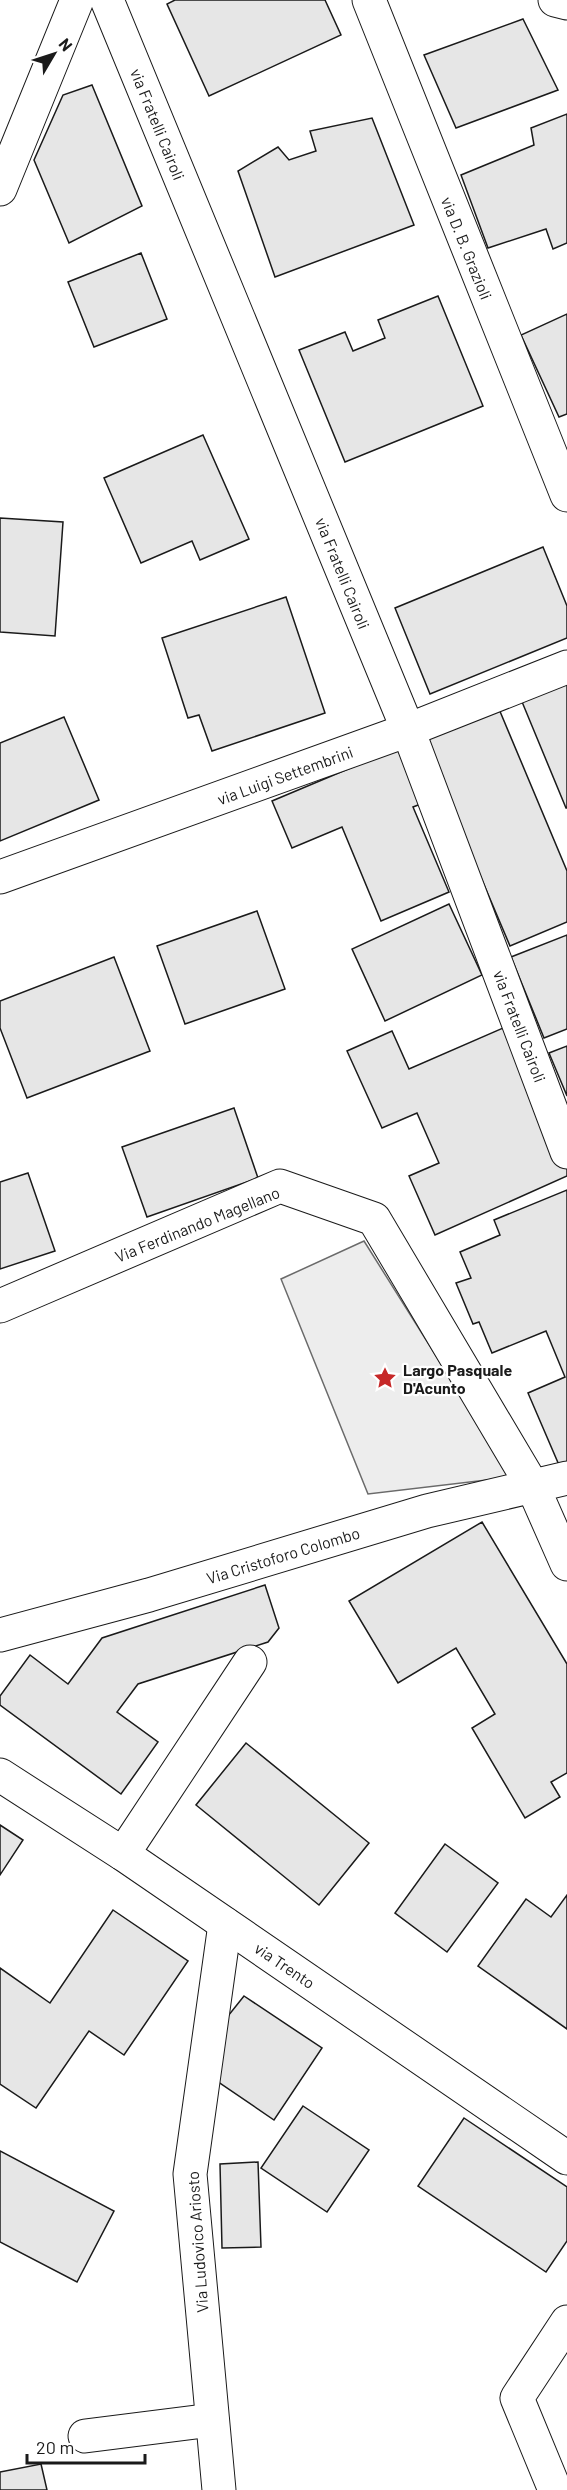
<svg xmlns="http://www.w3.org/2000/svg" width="567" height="2490" viewBox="0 0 567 2490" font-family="Barlow,sans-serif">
<rect width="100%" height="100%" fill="#fff"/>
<!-- parking -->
<path fill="#ededed" stroke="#6a6a6a" stroke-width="1.5" d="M 364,1241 L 512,1477 L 368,1494 L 281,1279 Z"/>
<!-- building -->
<g fill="#e6e6e6" stroke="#1a1a1a" stroke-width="1.5">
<path d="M 175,0 L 325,0 L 341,35 L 209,96 L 167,4 Z"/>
<path d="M 523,19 L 558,90 L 456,128 L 424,55 Z"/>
<path d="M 92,85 L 142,206 L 69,243 L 34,160 L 63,95 Z"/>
<path d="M 567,114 L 567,243 L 553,249 L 546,229 L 488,248 L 461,175 L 534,145 L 531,128 Z"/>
<path d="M 372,118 L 414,225 L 275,277 L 238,171 L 278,147 L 289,160 L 316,151 L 310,131 Z"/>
<path d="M 141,253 L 167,319 L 94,347 L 68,282 Z"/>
<path d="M 438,296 L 483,406 L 345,462 L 299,350 L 345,332 L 353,351 L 385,338 L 378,320 Z"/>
<path d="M 567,314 L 567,414 L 559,417 L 521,335 Z"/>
<path d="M 203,435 L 249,539 L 200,560 L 192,541 L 141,563 L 104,478 Z"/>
<path d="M 0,518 L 63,522 L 55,636 L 0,632 Z"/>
<path d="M 543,547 L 567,606 L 567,638 L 430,694 L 395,608 Z"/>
<path d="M 286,597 L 325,713 L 212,751 L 199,715 L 188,718 L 162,638 Z"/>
<path d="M 567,678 L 567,808 L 566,808 L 520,697 Z"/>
<path d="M 499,709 L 567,871 L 567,922 L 510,946 L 423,741 Z"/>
<path d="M 64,717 L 99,800 L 0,841 L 0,743 Z"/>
<path d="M 410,743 L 434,799 L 413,807 L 449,892 L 381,921 L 342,827 L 292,848 L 272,801 Z"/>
<path d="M 449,904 L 482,975 L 385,1021 L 352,949 Z"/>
<path d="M 257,911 L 285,989 L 185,1024 L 157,946 Z"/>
<path d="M 567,935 L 567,1029 L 544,1038 L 511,957 Z"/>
<path d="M 114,957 L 150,1051 L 27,1098 L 0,1028 L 0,1001 Z"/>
<path d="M 510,1025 L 567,1166 L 567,1176 L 435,1235 L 409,1176 L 439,1163 L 417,1113 L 382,1128 L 347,1051 L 392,1031 L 409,1069 Z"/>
<path d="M 567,1046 L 567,1096 L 549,1053 Z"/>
<path d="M 234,1108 L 258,1178 L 147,1217 L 122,1147 Z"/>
<path d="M 28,1173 L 55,1251 L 0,1269 L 0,1182 Z"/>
<path d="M 567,1190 L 567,1462 L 559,1465 L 528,1393 L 565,1377 L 546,1331 L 492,1353 L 479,1322 L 473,1324 L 456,1283 L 471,1278 L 460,1252 L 500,1235 L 494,1220 Z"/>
<path d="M 482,1522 L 567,1664 L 567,1773 L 551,1782 L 560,1797 L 525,1818 L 472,1728 L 495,1714 L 456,1648 L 398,1683 L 349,1601 Z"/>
<path d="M 265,1585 L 279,1628 L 268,1642 L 138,1684 L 117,1712 L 158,1742 L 121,1794 L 0,1705 L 0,1696 L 30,1655 L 68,1684 L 102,1638 Z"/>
<path d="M 246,1743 L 369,1843 L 319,1905 L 196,1805 Z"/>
<path d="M 0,1825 L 23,1840 L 0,1875 Z"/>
<path d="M 445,1844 L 498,1883 L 447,1952 L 395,1913 Z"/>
<path d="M 567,1895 L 567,2029 L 478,1966 L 526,1899 L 551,1917 Z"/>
<path d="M 113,1910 L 188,1961 L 124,2055 L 89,2031 L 36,2108 L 0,2084 L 0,1968 L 50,2003 Z"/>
<path d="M 244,1996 L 322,2048 L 274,2120 L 214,2079 L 216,2031 Z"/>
<path d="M 303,2106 L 369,2150 L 327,2212 L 261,2168 Z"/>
<path d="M 464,2118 L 567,2187 L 567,2241 L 546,2272 L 418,2186 Z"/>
<path d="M 0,2151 L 114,2211 L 77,2282 L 0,2242 Z"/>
<path d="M 258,2162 L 261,2247 L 222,2248 L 220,2164 Z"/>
<path d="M 41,2464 L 47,2490 L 0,2490 L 0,2472 Z"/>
</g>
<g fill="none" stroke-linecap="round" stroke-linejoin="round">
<!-- minor casing -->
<g stroke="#1a1a1a" stroke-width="35">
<g id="minor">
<path d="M 107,0 L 408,730 L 567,1152"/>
<path d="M 369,0 L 567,495"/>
<path d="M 555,0 L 567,3"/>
<path d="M 0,189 L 77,0"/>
<path d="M 0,877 L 408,730 L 567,667"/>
<path d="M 0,1306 L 280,1186 L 374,1219 L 533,1487 L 567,1564"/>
<path d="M 0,1635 L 149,1595 L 427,1511 L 567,1478"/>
<path d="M 0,1775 L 123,1854 L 567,2158"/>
<path d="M 123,1854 L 250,1662"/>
<path d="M 85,2436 L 212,2420"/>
<path d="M 219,2490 L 190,2174 L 225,1924"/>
<path d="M 555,2490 L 517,2398 L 567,2322"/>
</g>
</g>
<!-- minor -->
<use href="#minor" stroke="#fff" stroke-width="33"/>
</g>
<!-- icons -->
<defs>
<g id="sight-bare" transform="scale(1.8)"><path d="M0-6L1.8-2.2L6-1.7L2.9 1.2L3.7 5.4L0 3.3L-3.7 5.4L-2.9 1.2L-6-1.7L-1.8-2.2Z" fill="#c62828" stroke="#fff" stroke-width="2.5" paint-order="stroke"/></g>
</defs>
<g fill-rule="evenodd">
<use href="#sight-bare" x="385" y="1378"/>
</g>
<g text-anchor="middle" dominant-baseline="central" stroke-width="4.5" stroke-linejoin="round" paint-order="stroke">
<!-- street labels -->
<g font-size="16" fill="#1a1a1a" stroke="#fff">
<text transform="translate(158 124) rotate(68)">via Fratelli Cairoli</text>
<text transform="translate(467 248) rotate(68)">via D. B. Grazioli</text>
<text transform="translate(343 573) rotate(68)">via Fratelli Cairoli</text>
<text transform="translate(285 775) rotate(-20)">via Luigi Settembrini</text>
<text transform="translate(520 1026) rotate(69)">via Fratelli Cairoli</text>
<text transform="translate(197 1224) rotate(-22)">Via Ferdinando Magellano</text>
<text transform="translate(283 1555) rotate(-17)">Via Cristoforo Colombo</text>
<text transform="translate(285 1965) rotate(34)">via Trento</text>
<text transform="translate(197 2242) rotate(-94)">Via Ludovico Ariosto</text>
</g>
<!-- poi labels -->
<g font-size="16" font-weight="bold" fill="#1a1a1a" stroke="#fff" text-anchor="start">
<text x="403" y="1369">Largo Pasquale<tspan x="403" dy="18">D'Acunto</tspan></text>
</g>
</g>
<!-- north arrow -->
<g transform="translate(54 54) rotate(51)" stroke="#ffffff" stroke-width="4.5" paint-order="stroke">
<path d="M0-4.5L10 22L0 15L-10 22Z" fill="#1a1a1a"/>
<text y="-9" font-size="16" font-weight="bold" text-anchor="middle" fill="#1a1a1a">N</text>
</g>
<!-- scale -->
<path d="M27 2454v9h118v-9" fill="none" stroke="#1a1a1a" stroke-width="3"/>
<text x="36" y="2454" font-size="18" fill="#1a1a1a" stroke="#ffffff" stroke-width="4.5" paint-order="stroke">20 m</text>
</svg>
